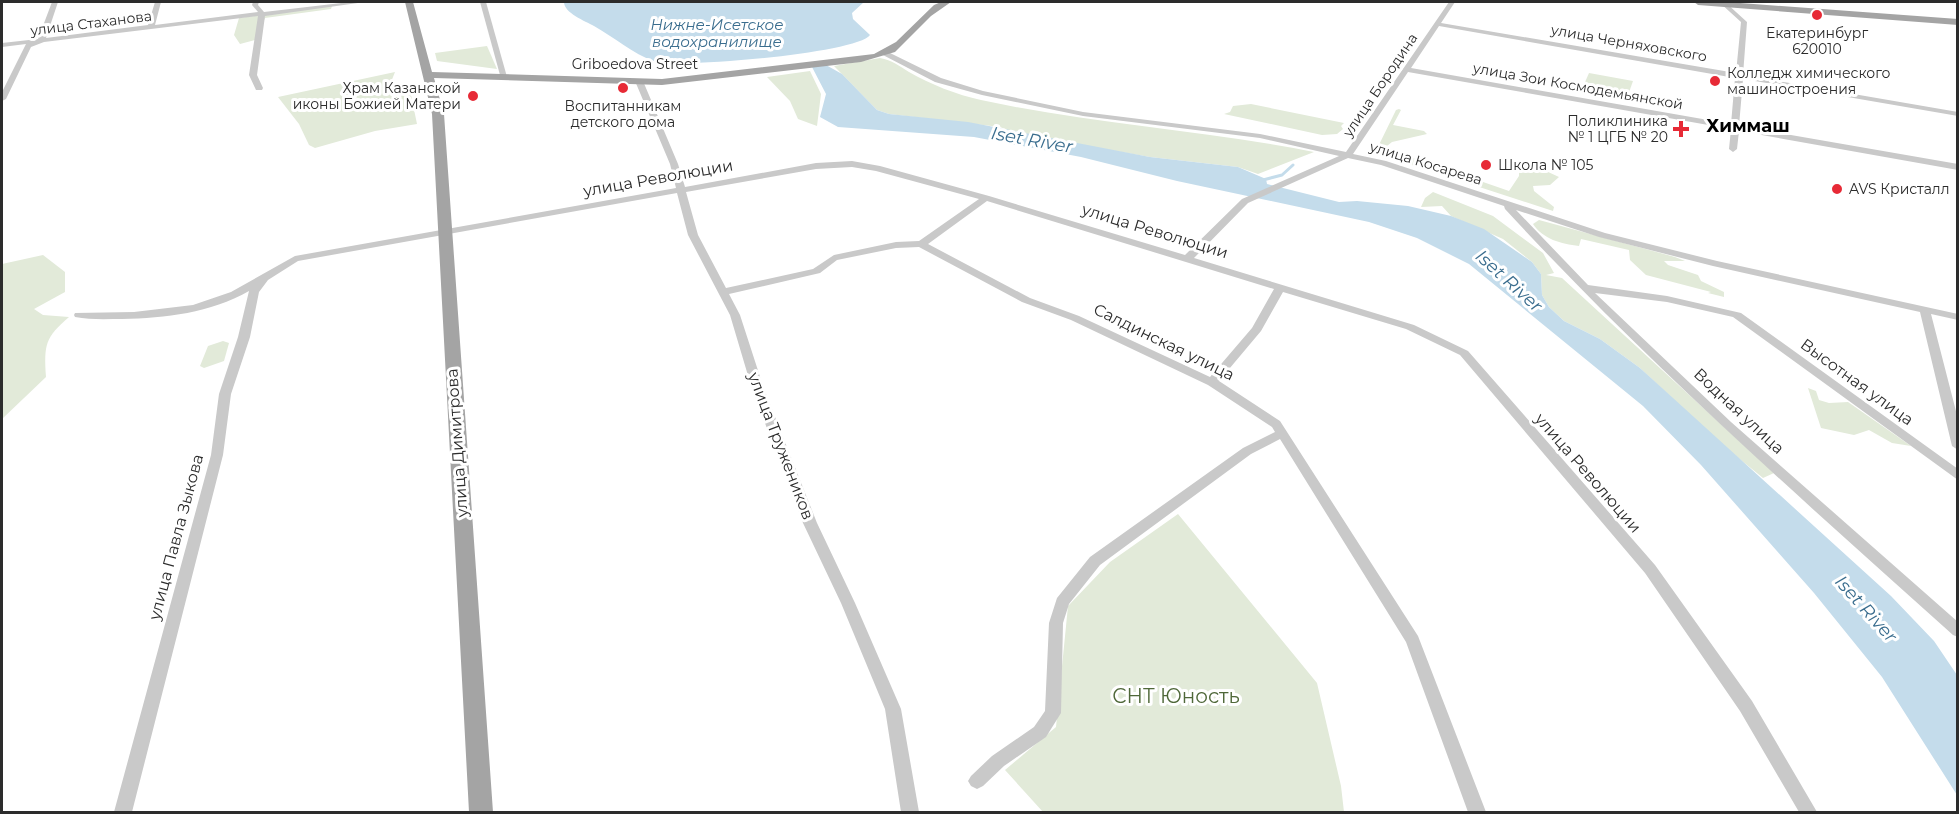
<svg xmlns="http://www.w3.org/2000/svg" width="1959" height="814" viewBox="0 0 1959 814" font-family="Montserrat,sans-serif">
<rect width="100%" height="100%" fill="#fff"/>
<!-- green -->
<g fill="#e2ead9">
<path d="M 332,6 L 331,9 L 265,18 L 255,40 L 240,44 L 234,35 L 239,18 Z"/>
<path d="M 487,46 L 497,69 L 437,61 L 435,53 Z"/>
<path d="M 880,58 C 892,60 899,66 909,72 C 930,84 957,95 981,100 C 1091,124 1204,130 1314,152 L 1258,174 L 1238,167 L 1150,157 L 1018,134 L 1000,127 L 889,114 L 877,110 L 834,66 Z"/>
<path d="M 810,71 L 821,94 L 817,126 L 798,119 L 790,101 L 767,77 Z"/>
<path d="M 395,72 L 391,82 L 410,90 L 417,124 L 375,131 L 315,148 L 309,145 L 299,124 L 278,97 Z"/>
<path d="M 1589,73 L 1633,81 L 1627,98 L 1582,89 Z"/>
<path d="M 1251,104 L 1344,123 L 1341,126 L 1343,129 L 1337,134 L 1322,135 L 1224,114 L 1230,112 L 1233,106 Z"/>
<path d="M 1399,109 L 1401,110 L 1393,125 L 1424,131 L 1427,134 L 1392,142 L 1387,146 L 1420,161 L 1422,165 L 1451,174 L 1460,174 L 1509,191 L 1519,176 L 1519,164 L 1533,165 L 1559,177 L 1550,185 L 1533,186 L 1534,191 L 1554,207 L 1553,211 L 1375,153 L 1396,110 Z"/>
<path d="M 1433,192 L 1493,216 L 1543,253 L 1554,273 L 1546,275 L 1562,278 L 1774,473 L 1763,478 L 1720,443 L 1640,368 L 1600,339 L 1564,321 L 1549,307 L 1542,295 L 1541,274 L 1532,262 L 1503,239 L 1451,216 L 1442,206 L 1421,207 L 1425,198 Z"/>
<path d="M 1539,220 L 1675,257 L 1685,261 L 1664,261 L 1668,265 L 1698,275 L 1701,281 L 1724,292 L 1724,297 L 1708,293 L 1711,292 L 1646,275 L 1630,260 L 1629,250 L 1581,239 L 1579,246 C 1561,244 1543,239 1533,224 Z"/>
<path d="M 43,255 L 65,272 L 65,292 L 34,309 L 43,315 L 69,317 C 45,338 44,344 46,377 L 2,419 L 2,264 Z"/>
<path d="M 223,341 L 229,343 L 224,361 L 204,368 L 200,366 L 208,346 Z"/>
<path d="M 1808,388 L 1816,391 L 1819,400 L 1829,403 L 1848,402 L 1911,446 L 1892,443 L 1869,430 L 1854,435 L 1821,428 Z"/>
<path d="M 1178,514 L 1317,683 L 1341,786 L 1344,812 L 1043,812 L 1005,770 L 1056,727 L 1068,606 L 1110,562 Z"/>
</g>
<!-- water -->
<g fill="#c4dceb">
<path d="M 564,2 L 864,2 L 852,13 L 853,19 L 870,35 C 858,53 679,69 654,61 C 633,54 614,37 594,26 C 585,21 564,13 564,2 Z"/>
<path d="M 826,65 L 842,74 L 877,110 L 889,114 L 968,122 L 1150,157 L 1238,167 L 1266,179 L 1267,184 L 1339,202 L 1357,201 L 1408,206 L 1451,216 L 1484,229 L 1532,262 L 1541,274 L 1542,295 L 1549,307 L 1564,321 L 1600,339 L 1640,368 L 1891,596 L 1934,641 L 1957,675 L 1957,795 L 1882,677 L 1814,593 L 1701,465 L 1643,406 L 1469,264 L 1417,238 L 1369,222 L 1177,181 L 1081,157 L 974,137 L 838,127 L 820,117 L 826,94 L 812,67 Z"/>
</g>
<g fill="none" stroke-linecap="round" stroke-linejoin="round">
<!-- stream -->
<path stroke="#c4dceb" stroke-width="3" d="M 1263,180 L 1282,175 L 1293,165"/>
<!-- minor -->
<g fill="#c9c9c9" fill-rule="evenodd">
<path d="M 52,2 L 58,2 L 46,38 L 148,25 L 155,2 L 161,2 L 155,25 L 258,12 L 252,5 L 253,2 L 259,2 L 258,5 L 264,12 L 350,2 L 365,2 L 265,16 L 257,75 L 263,88 L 262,90 L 256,90 L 249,75 L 258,16 L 44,42 L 31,47 L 6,99 L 2,101 L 2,92 L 26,44 L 2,47 L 2,43 L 38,39 Z"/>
<path d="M 480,2 L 486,2 L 507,77 L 500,75 Z"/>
<path d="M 1449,2 L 1455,2 L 1441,23 L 1736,73 L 1741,22 L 1719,2 L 1725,2 L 1747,22 L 1743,75 L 1958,112 L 1958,116 L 1743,79 L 1739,126 L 1958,164 L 1958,170 L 1739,131 L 1737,149 L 1733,152 L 1729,149 L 1731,129 L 1408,72 L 1353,154 L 1386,161 L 1605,233 L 1717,261 L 1958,314 L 1958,320 L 1931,314 L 1958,419 L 1958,450 L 1952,446 L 1920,312 L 1713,266 L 1599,237 L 1516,210 L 1588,285 L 1667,296 L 1741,313 L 1958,469 L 1958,480 L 1733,317 L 1667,302 L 1595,293 L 1731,422 L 1958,622 L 1958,637 L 1953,635 C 1799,497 1645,361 1505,209 L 1504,206 L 1381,165 L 1348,158 L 1248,203 L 1194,258 L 1414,325 L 1468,351 L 1655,565 L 1752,701 L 1817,812 L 1799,812 L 1740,711 L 1645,573 L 1460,355 L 1406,329 L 1283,292 L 1261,331 L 1219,381 L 1280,421 L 1418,636 L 1486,812 L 1468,812 L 1406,642 L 1280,439 L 1251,454 L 1100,565 L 1069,604 L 1063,623 L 1061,713 L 1046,737 L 1004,766 L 983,786 L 977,789 L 971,786 L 968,781 L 971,776 L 992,756 L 1034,727 L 1045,711 L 1049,623 L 1057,598 L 1090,557 L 1243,448 L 1275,432 L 1272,427 L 1208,385 L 1071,320 L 1022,302 L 919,247 L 896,248 L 837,260 L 820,273 L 729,294 L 740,315 L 764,389 L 817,523 L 855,603 L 901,709 L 919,812 L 901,812 L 885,709 L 841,603 L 803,523 L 752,389 L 730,315 L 688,235 L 677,193 L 298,261 L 268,280 L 259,292 L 250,337 L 231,394 L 223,455 L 132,812 L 114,812 L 211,455 L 219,394 L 238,337 L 249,291 C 210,313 166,318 122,319 C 107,319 90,320 75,317 L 74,315 L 75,313 L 134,312 L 193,305 L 231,292 L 295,256 L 676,188 L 670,164 L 635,81 L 639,79 L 643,81 L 678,164 L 685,187 L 816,163 L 852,161 L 880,166 L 989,196 L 1185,255 L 1242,199 L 1339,156 L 1260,138 L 1083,116 L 982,95 L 935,82 L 881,54 L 888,52 L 941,78 L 983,91 L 1083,112 L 1260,134 L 1346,152 ZM 1439,26 L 1735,78 L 1731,124 L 1411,68 ZM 852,167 L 876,171 L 979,199 L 919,241 L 896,242 L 834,255 L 813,269 L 726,288 L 698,235 L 686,192 L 816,169 ZM 987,201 L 1274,289 L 1252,328 L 1210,377 L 1079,316 L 1030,298 L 928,244 Z"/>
</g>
<!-- major -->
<g fill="#a4a4a4" fill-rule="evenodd">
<path d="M 405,2 L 413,2 L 432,72 L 662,79 L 874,54 L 896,42 L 934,5 L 941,2 L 951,2 L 931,16 L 895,52 L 861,62 L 662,85 L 434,78 L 444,114 L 493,812 L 469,812 L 432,114 Z"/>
<path d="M 1694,2 L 1727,2 L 1958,19 L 1958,25 L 1698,5 Z"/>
</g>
</g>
<!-- markers -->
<g fill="#e72a36" stroke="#fff" stroke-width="2">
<circle cx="1817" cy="15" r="6"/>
<circle cx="1715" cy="81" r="6"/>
<circle cx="623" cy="88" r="6"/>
<circle cx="473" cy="96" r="6"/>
<path d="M1678 120h6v6h6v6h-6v6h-6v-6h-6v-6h6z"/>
<circle cx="1486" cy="165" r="6"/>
<circle cx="1837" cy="189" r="6"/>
</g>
<g text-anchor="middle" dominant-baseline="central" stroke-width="6" stroke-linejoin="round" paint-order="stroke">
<!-- far-street labels -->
<g font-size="14" fill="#2c2c2c" stroke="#fff">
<text transform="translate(91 23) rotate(-7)">улица Стаханова</text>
<text transform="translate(1629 43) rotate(10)">улица Черняховского</text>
<text x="635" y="64">Griboedova Street</text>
<text transform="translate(1380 85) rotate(-56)">улица Бородина</text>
<text transform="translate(1578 86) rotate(10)">улица Зои Космодемьянской</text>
<text transform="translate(1426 163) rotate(17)">улица Косарева</text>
</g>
<!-- far-poi labels -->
<g font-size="14" fill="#2c2c2c" stroke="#fff" text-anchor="start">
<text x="1817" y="33" text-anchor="middle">Екатеринбург<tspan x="1817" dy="16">620010</tspan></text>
<text x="1727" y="73">Колледж химического<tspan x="1727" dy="16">машиностроения</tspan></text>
<text x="461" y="88" text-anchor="end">Храм Казанской<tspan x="461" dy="16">иконы Божией Матери</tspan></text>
<text x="623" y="106" text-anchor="middle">Воспитанникам<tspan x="623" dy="16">детского дома</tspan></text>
<text x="1668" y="121" text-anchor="end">Поликлиника<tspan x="1668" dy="16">№ 1 ЦГБ № 20</tspan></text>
<text x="1498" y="165">Школа № 105</text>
<text x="1849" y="189">AVS Кристалл</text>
</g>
<!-- far-water labels -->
<g font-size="15" font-style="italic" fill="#3a6d8e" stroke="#fff">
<text x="717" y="24">Нижне-Исетское<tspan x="717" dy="17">водохранилище</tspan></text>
</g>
<!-- street labels -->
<g font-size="16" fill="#2c2c2c" stroke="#fff">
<text transform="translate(658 178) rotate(-10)">улица Революции</text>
<text transform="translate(1155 231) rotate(17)">улица Революции</text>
<text transform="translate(1164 342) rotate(26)">Салдинская улица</text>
<text transform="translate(1857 382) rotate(36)">Высотная улица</text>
<text transform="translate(1739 411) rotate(43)">Водная улица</text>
<text transform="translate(457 443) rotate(-94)">улица Димитрова</text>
<text transform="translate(781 446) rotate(69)">улица Тружеников</text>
<text transform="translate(1588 473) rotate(49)">улица Революции</text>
<text transform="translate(176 537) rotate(-75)">улица Павла Зыкова</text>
</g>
<!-- far-district labels -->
<g font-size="18" font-weight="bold" fill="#000" stroke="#fff">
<text x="1748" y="126">Химмаш</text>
</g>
<!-- water labels -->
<g font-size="18" font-style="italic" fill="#3a6d8e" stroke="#fff">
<text transform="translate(1032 140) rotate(10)">Iset River</text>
<text transform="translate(1509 281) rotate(42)">Iset River</text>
<text transform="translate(1866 609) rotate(48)">Iset River</text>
</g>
<!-- near-park labels -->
<g font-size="20" fill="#4f6839" stroke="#fff">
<text x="1176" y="696">СНТ Юность</text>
</g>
</g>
<!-- border -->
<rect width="1959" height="814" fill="none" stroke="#2c2c2c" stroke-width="6"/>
</svg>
